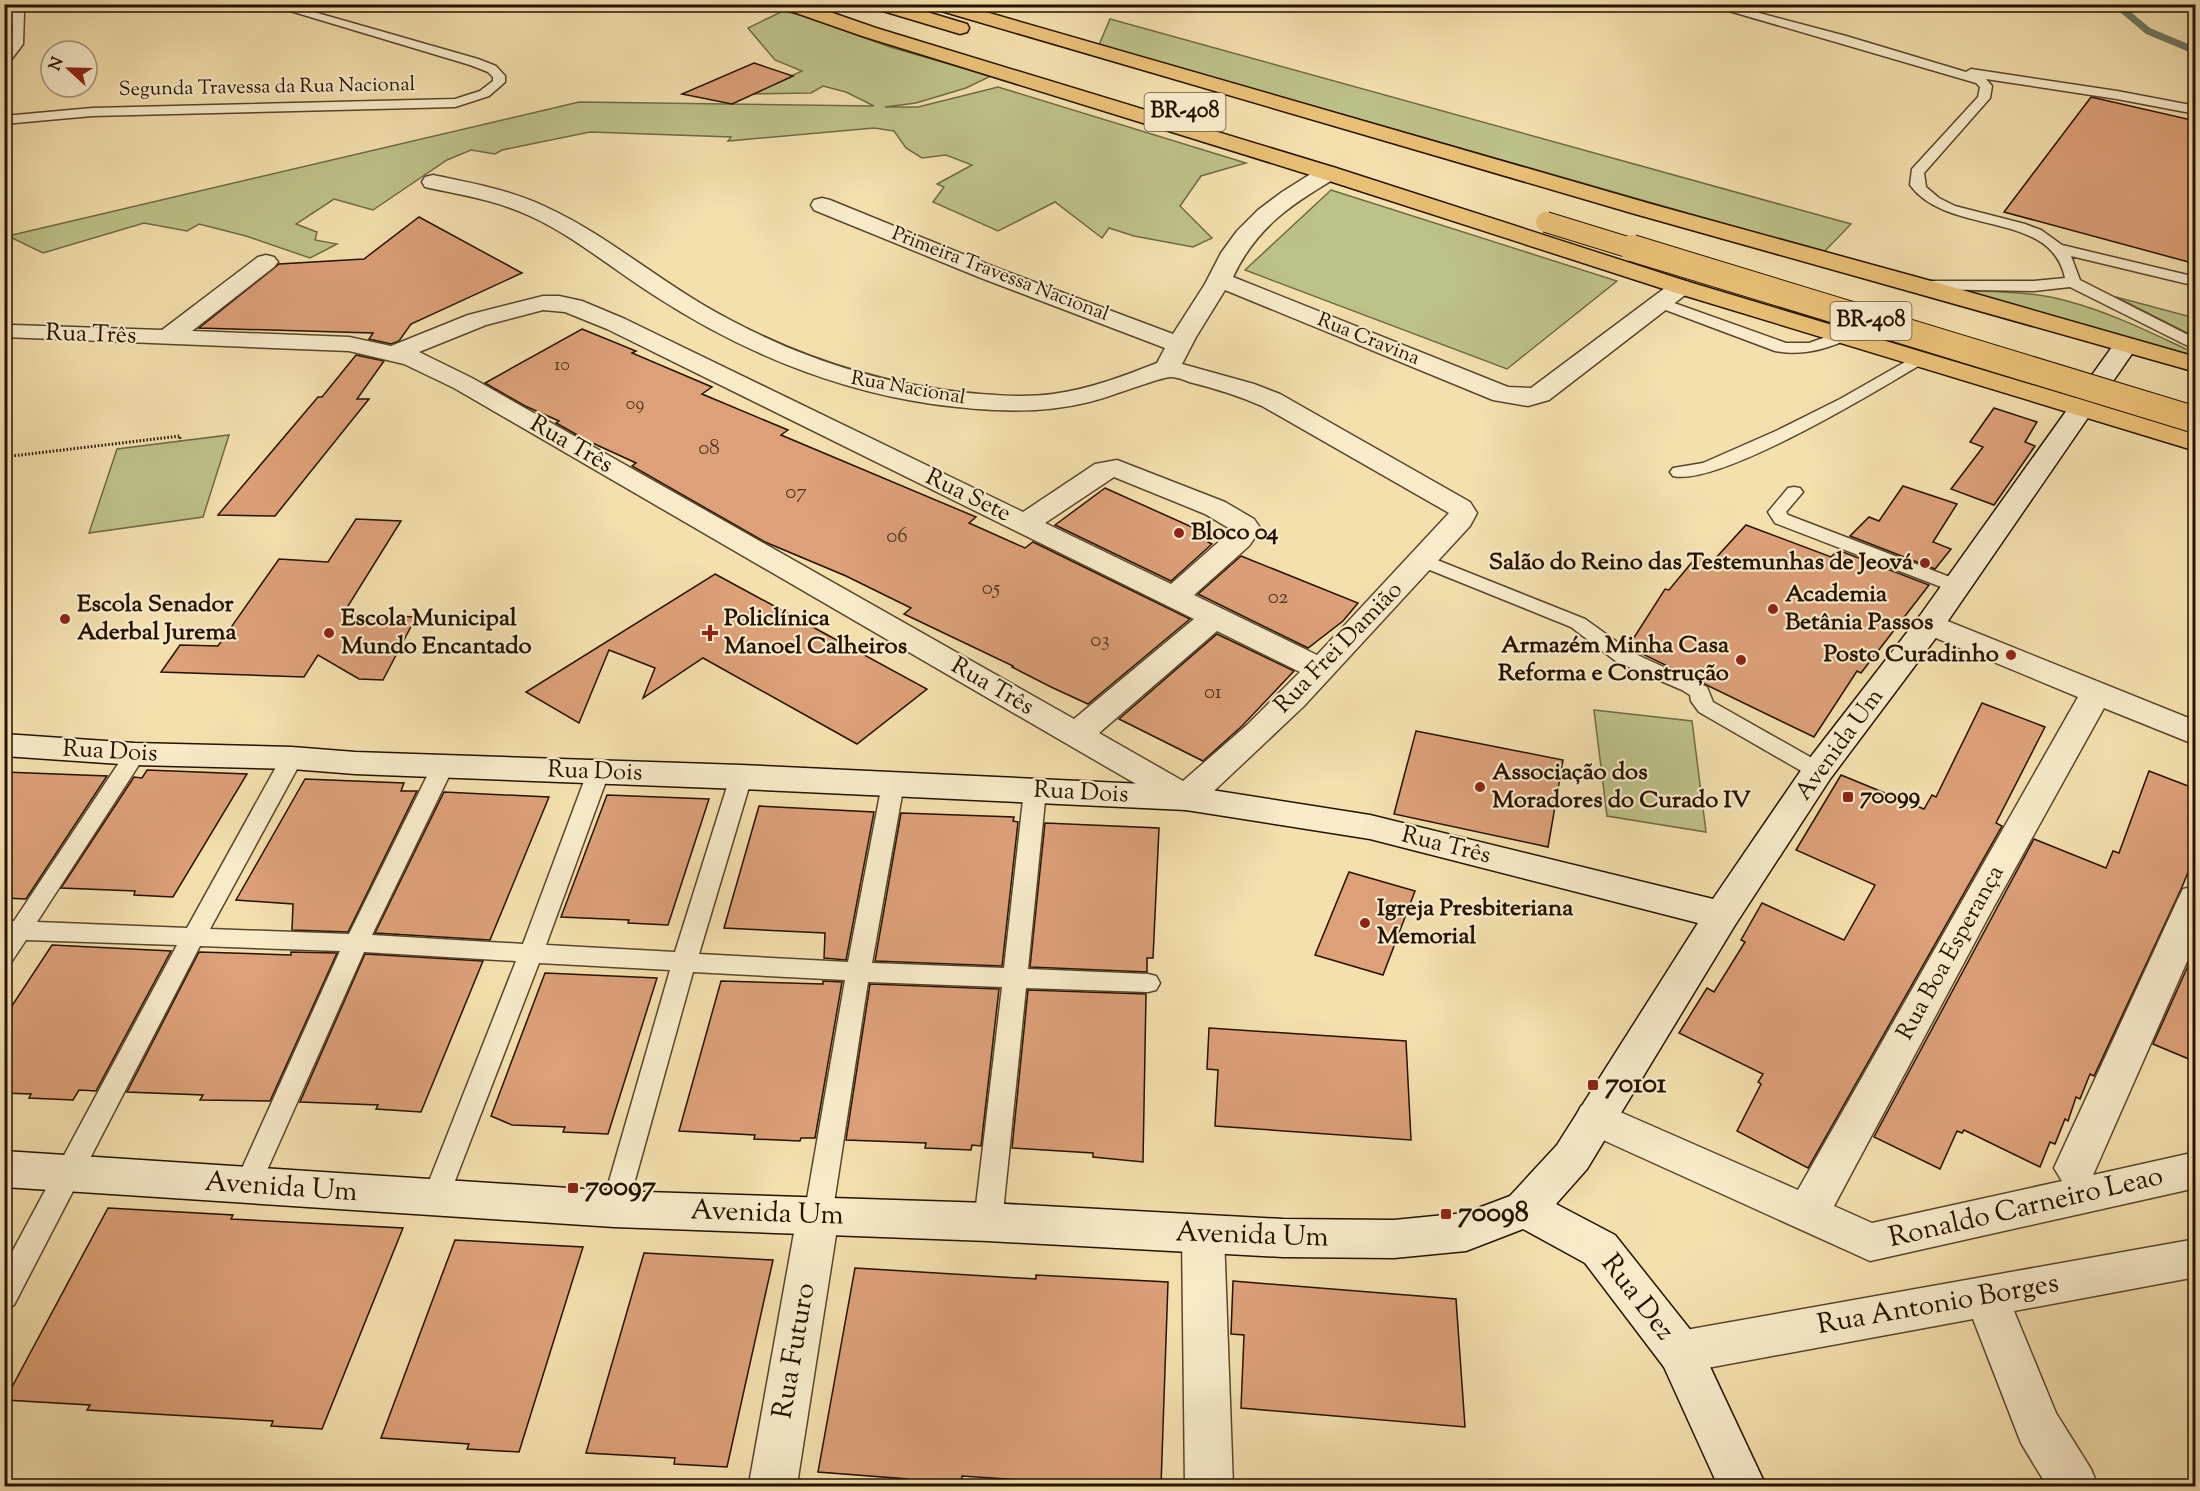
<svg xmlns="http://www.w3.org/2000/svg" width="2200" height="1491" viewBox="0 0 2200 1491" font-family="'Sorts Mill Goudy',serif">
<rect width="100%" height="100%" fill="#f3e0ad"/>
<filter id="stains"><feTurbulence type="fractalNoise" baseFrequency=".00333" numOctaves="4"/><feColorMatrix values="0 0 0 0 .2 0 0 0 0 .09 0 0 0 0 .02 0 0 0 .5 -.17"/></filter>
<radialGradient id="worn" r=".72"><stop offset=".6" stop-color="#630" stop-opacity="0"/><stop offset="1" stop-color="#630" stop-opacity=".3"/></radialGradient>
<!-- green -->
<g fill="#bdc288" stroke="#706a44" stroke-width="1.5">
<path d="M 783,11 L 805,16 L 890,47 L 991,76 L 966,88 L 916,103 L 885,107 L 918,107 L 998,87 L 1246,163 L 1201,176 L 1180,206 L 1212,238 L 1193,247 L 1134,236 L 1109,228 L 1102,238 L 1055,202 L 998,231 L 933,202 L 944,187 L 937,184 L 972,165 L 946,155 L 922,158 L 906,148 L 894,131 L 874,128 L 728,141 L 731,137 L 590,132 L 502,150 L 495,154 L 471,150 L 447,160 L 373,210 L 334,199 L 296,224 L 317,232 L 315,240 L 337,244 L 310,258 L 246,236 L 199,224 L 187,231 L 144,223 L 43,253 L 8,236 L 579,102 L 874,106 L 846,92 L 823,86 L 811,93 L 753,94 L 802,71 L 775,60 L 748,28 Z"/>
<path d="M 1110,19 L 1851,224 L 1824,252 L 1099,45 Z"/>
<path d="M 1331,190 L 1617,281 L 1507,369 L 1245,270 Z"/>
<path d="M 1957,290 C 1993,292 2032,291 2067,301 C 2109,312 2147,331 2186,349 L 2195,355 L 2195,360 Z"/>
<path d="M 2116,297 L 2195,318 L 2195,337 Z"/>
<path d="M 229,435 L 203,517 L 89,533 L 117,449 Z"/>
<path d="M 1594,710 L 1692,721 L 1706,832 L 1607,816 Z"/>
</g>
<g fill="none" stroke-linecap="round" stroke-linejoin="round">
<!-- stream -->
<path stroke="#6b7867" stroke-width="7" d="M 2116,4 L 2148,31 L 2196,51"/>
</g>
<!-- building -->
<g fill="#dda078" stroke="#241100" stroke-width="1.5">
<path d="M 754,63 L 793,76 L 732,104 L 682,94 Z"/>
<path d="M 2091,97 L 2196,121 L 2196,264 L 2004,212 Z"/>
<path d="M 419,217 L 522,273 L 411,324 L 399,341 L 391,344 L 369,339 L 373,333 L 199,328 L 279,264 L 364,259 Z"/>
<path d="M 582,329 L 636,351 L 632,353 L 712,387 L 702,394 L 788,430 L 781,435 L 976,517 L 969,523 L 1025,548 L 1033,542 L 1190,619 L 1088,704 L 1051,687 L 1012,667 L 1013,666 L 904,614 L 911,608 L 846,576 L 765,542 L 632,466 L 636,463 L 586,440 L 556,423 L 559,421 L 525,406 L 485,383 Z"/>
<path d="M 356,355 L 384,361 L 357,399 L 369,399 L 275,516 L 218,515 L 318,397 L 322,397 Z"/>
<path d="M 1994,408 L 2037,422 L 2025,442 L 2035,446 L 1994,505 L 1951,489 L 1983,447 L 1970,442 Z"/>
<path d="M 1903,486 L 1957,504 L 1933,542 L 1951,549 L 1935,569 L 1850,536 L 1869,517 L 1879,521 Z"/>
<path d="M 1105,488 L 1214,537 L 1208,542 L 1212,544 L 1171,581 L 1055,525 Z"/>
<path d="M 356,519 L 401,521 L 343,614 L 416,617 L 383,680 L 359,679 L 318,655 L 304,677 L 161,672 L 180,645 L 218,646 L 279,559 L 328,562 Z"/>
<path d="M 1746,525 L 1831,557 L 1838,550 L 1929,585 L 1861,673 L 1857,671 L 1814,737 L 1628,647 L 1665,589 L 1669,590 L 1698,555 L 1713,561 Z"/>
<path d="M 1241,556 L 1358,603 L 1343,621 L 1308,648 L 1198,594 Z"/>
<path d="M 715,574 L 822,632 L 927,689 L 857,744 L 703,658 L 643,698 L 655,668 L 609,650 L 579,723 L 526,692 Z"/>
<path d="M 1217,634 L 1294,671 L 1242,726 L 1203,761 L 1119,719 Z"/>
<path d="M 1982,703 L 2045,727 L 1996,823 L 2002,826 L 1808,1168 L 1737,1131 L 1761,1084 L 1758,1082 L 1763,1074 L 1679,1033 L 1707,988 L 1714,992 L 1745,942 L 1741,940 L 1762,903 L 1844,940 L 1875,885 L 1796,850 L 1841,775 L 1924,809 L 1932,795 L 1936,797 Z"/>
<path d="M 1416,731 L 1563,760 L 1548,847 L 1394,814 Z"/>
<path d="M 147,770 L 247,774 L 173,897 L 134,895 L 135,891 L 61,888 L 134,777 L 142,778 Z"/>
<path d="M 2149,771 L 2196,789 L 2196,853 L 2182,887 L 2094,1076 L 2090,1074 L 2080,1099 L 2076,1097 L 2068,1121 L 2065,1119 L 2055,1144 L 2050,1142 L 2040,1167 L 1964,1130 L 1962,1133 L 1957,1131 L 1940,1169 L 1874,1137 L 2034,839 L 2106,868 L 2113,851 L 2119,853 Z"/>
<path d="M 4,772 L 107,776 L 26,899 L 4,898 Z"/>
<path d="M 305,779 L 404,783 L 401,791 L 417,791 L 348,932 L 292,930 L 293,904 L 236,900 Z"/>
<path d="M 444,792 L 549,797 L 490,940 L 375,933 Z"/>
<path d="M 607,795 L 709,799 L 668,925 L 628,923 L 629,920 L 561,917 Z"/>
<path d="M 759,806 L 874,812 L 846,960 L 824,958 L 825,933 L 724,928 Z"/>
<path d="M 901,813 L 1014,817 L 1013,821 L 1018,822 L 1002,966 L 875,961 Z"/>
<path d="M 1045,823 L 1159,828 L 1153,958 L 1147,958 L 1147,972 L 1030,967 Z"/>
<path d="M 1349,872 L 1415,891 L 1383,975 L 1315,955 Z"/>
<path d="M 52,945 L 171,951 L 96,1091 L 79,1090 L 73,1100 L 29,1098 L 31,1094 L 4,1093 L 4,1018 Z"/>
<path d="M 2196,948 L 2196,1062 L 2153,1044 Z"/>
<path d="M 199,952 L 291,955 L 291,952 L 337,953 L 270,1101 L 200,1100 L 203,1095 L 127,1092 Z"/>
<path d="M 365,954 L 483,961 L 421,1112 L 376,1109 L 378,1105 L 300,1102 Z"/>
<path d="M 545,973 L 657,978 L 608,1134 L 563,1132 L 565,1127 L 512,1125 L 491,1116 Z"/>
<path d="M 721,981 L 823,984 L 823,981 L 842,982 L 815,1138 L 801,1138 L 800,1141 L 754,1139 L 755,1135 L 679,1131 Z"/>
<path d="M 870,984 L 999,989 L 981,1146 L 972,1145 L 971,1150 L 925,1148 L 926,1143 L 846,1140 Z"/>
<path d="M 1028,990 L 1146,994 L 1143,1162 L 1093,1157 L 1093,1153 L 1012,1148 Z"/>
<path d="M 1209,1028 L 1406,1041 L 1411,1140 L 1215,1126 L 1218,1070 L 1207,1069 Z"/>
<path d="M 108,1208 L 233,1215 L 231,1219 L 403,1228 L 322,1429 L 271,1426 L 273,1421 L 87,1410 L 90,1405 L 5,1400 Z"/>
<path d="M 455,1240 L 583,1247 L 519,1452 L 467,1449 L 469,1444 L 381,1438 Z"/>
<path d="M 644,1253 L 773,1260 L 727,1467 L 674,1464 L 675,1458 L 586,1453 Z"/>
<path d="M 855,1268 L 1036,1279 L 1036,1275 L 1168,1282 L 1161,1486 L 1107,1486 L 962,1476 L 961,1486 L 907,1484 L 908,1479 L 818,1472 Z"/>
<path d="M 1233,1281 L 1456,1299 L 1465,1427 L 1241,1408 L 1244,1335 L 1231,1334 Z"/>
</g>
<g fill="none" stroke-linecap="round" stroke-linejoin="round">
<!-- lane casing -->
<g stroke="#58452b" stroke-width="3">
<g id="lane">
<path d="M 7,4 L 18,4 L 24,12 L 23,44 L 8,64 L 4,65 C 4,52 9,52 11,42 C 14,30 13,14 7,4 Z"/>
<path d="M 267,4 L 286,4 L 478,59 L 496,66 L 505,76 L 505,82 L 489,96 L 455,107 L 92,116 L 4,124 L 4,116 L 92,108 L 455,99 L 480,91 L 493,81 L 493,77 L 488,72 L 470,65 Z"/>
<path d="M 1705,4 L 1725,4 L 1846,36 L 1966,72 L 1971,69 L 2117,91 L 2196,106 L 2196,114 L 2117,99 L 1986,79 L 1992,86 L 1990,98 L 1924,173 L 1926,187 L 1939,198 L 1955,206 L 2025,224 L 2041,230 L 2062,245 L 2196,277 L 2196,286 L 2071,256 L 2080,280 L 2196,339 L 2196,350 L 2070,287 L 2034,291 L 1918,289 L 1915,286 L 1923,281 L 2034,281 L 2065,278 C 2051,209 1948,237 1910,185 L 1912,169 L 1978,97 L 1980,87 L 1976,83 Z"/>
<path d="M 1660,298 L 1786,343 L 1809,343 L 1843,331 L 1851,336 L 1849,339 C 1823,350 1802,356 1775,351 L 1655,306 L 1652,303 L 1655,300 Z"/>
<path d="M 1919,354 L 1927,359 L 1925,362 C 1880,389 1719,487 1673,476 L 1670,472 L 1673,468 L 1703,463 L 1778,430 L 1840,399 Z"/>
<path d="M 1794,487 L 1800,488 L 1803,492 L 1786,512 L 1788,515 L 1963,582 L 1965,586 L 1963,590 L 1949,590 L 1775,523 L 1768,512 L 1788,488 Z"/>
<path d="M 1422,554 L 1585,619 L 1631,652 L 1707,687 L 1713,702 L 1826,766 L 1829,771 L 1826,776 L 1818,778 L 1810,776 L 1699,712 L 1691,701 L 1690,695 L 1682,690 L 1617,662 L 1571,627 L 1415,564 L 1413,560 L 1415,556 Z"/>
<path d="M 135,747 L 142,749 L 146,754 L 37,922 L 187,928 L 281,758 L 285,753 L 292,751 L 299,753 L 303,758 L 210,929 L 349,934 L 432,766 L 435,761 L 443,759 L 451,761 L 454,766 L 372,935 L 523,944 L 587,773 L 590,768 L 598,766 L 606,768 L 609,773 L 546,945 L 675,952 L 730,777 L 733,772 L 741,770 L 749,772 L 752,777 L 699,954 L 848,962 L 882,784 L 885,779 L 893,776 L 901,779 L 904,784 L 872,963 L 1004,968 L 1024,791 L 1027,786 L 1035,783 L 1043,786 L 1046,791 L 1028,969 L 1148,974 L 1156,976 L 1160,983 L 1156,990 L 1148,992 L 1026,988 L 1002,1222 L 998,1230 L 988,1234 L 978,1230 L 974,1222 L 1002,987 L 868,982 L 832,1216 L 828,1224 L 818,1228 L 808,1224 L 804,1216 L 845,980 L 693,972 L 627,1209 L 624,1217 L 614,1221 L 604,1217 L 601,1209 L 670,970 L 539,963 L 448,1199 L 444,1207 L 435,1211 L 426,1207 L 422,1199 L 516,961 L 364,952 L 260,1186 L 256,1194 L 247,1198 L 238,1194 L 234,1186 L 340,951 L 200,946 L 14,1305 L 4,1309 L 4,1267 L 177,945 L 26,940 L 12,961 L 4,964 L 4,921 L 14,921 L 128,749 Z"/>
</g>
</g>
<!-- street casing -->
<g stroke="#58452b" stroke-width="3">
<g id="street">
<path d="M 1328,167 L 1336,168 L 1339,173 L 1336,178 C 1290,205 1256,228 1233,277 L 1508,387 L 1531,388 L 1673,282 L 1681,280 L 1689,282 L 1693,287 L 1689,292 L 1549,400 L 1528,406 L 1493,400 L 1225,290 L 1196,337 L 1182,364 L 1254,384 L 1280,394 L 1470,502 L 1477,513 L 1470,526 L 1304,706 L 1198,806 L 1186,810 L 1174,806 L 454,388 L 404,364 L 349,351 L 4,337 L 4,327 L 13,325 L 162,330 L 258,257 L 266,255 L 274,257 L 278,262 L 274,267 L 192,331 L 349,337 L 391,346 L 468,315 L 543,296 L 559,296 L 582,301 L 625,319 L 1023,512 L 1095,464 L 1117,460 L 1225,502 L 1254,519 L 1261,529 L 1249,546 L 1194,595 L 1317,655 L 1449,513 L 1262,406 C 1239,396 1217,389 1193,383 C 1186,381 1178,377 1171,377 C 1163,376 1104,399 1089,402 C 1037,415 985,411 932,404 C 830,389 738,350 652,294 C 611,268 574,236 530,216 C 496,200 461,195 425,187 L 422,182 L 425,177 L 433,175 C 471,183 511,190 546,207 C 601,232 648,272 700,303 C 781,351 865,381 959,392 C 990,395 1022,398 1053,394 C 1090,389 1124,376 1157,363 L 1165,348 L 981,278 L 814,210 L 811,205 L 814,200 L 822,198 L 830,200 L 997,268 L 1173,334 L 1205,284 L 1221,253 L 1237,231 L 1258,210 L 1282,192 L 1320,168 ZM 543,310 L 565,312 L 607,329 L 1194,619 L 1074,719 L 472,378 L 419,352 L 486,325 ZM 1114,477 L 1205,514 L 1232,530 L 1171,584 L 1045,523 ZM 1217,631 L 1300,672 L 1247,725 L 1183,781 L 1099,733 Z"/>
<path d="M 1930,614 L 2196,721 L 2196,745 L 2104,708 L 1991,912 L 1834,1206 L 1872,1223 L 2062,1181 L 2054,1168 L 2178,899 L 2183,889 L 2196,886 L 2196,941 L 2093,1175 L 2196,1152 L 2196,1188 L 1870,1261 L 1581,1130 L 1575,1118 L 1581,1106 L 1595,1101 L 1798,1190 L 2078,697 L 1919,631 L 1915,624 L 1919,617 Z"/>
<path d="M 818,1197 L 833,1203 L 839,1216 L 798,1478 L 801,1486 L 753,1486 L 750,1478 L 797,1216 L 803,1203 Z"/>
<path d="M 1203,1215 L 1218,1221 L 1224,1234 L 1233,1486 L 1185,1486 L 1182,1234 L 1188,1221 Z"/>
<path d="M 2196,1239 L 2196,1277 L 2014,1311 L 2056,1413 L 2091,1469 L 2098,1486 L 2047,1486 L 2021,1443 L 1973,1319 L 1680,1373 L 1664,1367 L 1657,1352 L 1664,1337 L 1680,1331 Z"/>
</g>
</g>
<!-- secondary casing -->
<g stroke="#241100" stroke-width="3">
<path id="secondary" d="M 2126,338 L 2135,340 L 2138,345 L 1941,631 L 1830,779 L 1735,925 L 1587,1169 L 1556,1204 L 1615,1235 L 1696,1337 L 1766,1486 L 1718,1486 L 1664,1367 L 1585,1263 L 1523,1229 L 1466,1251 L 1394,1258 L 1283,1257 L 988,1241 L 614,1227 L 4,1187 L 4,1151 L 614,1191 L 988,1203 L 1283,1219 L 1394,1220 L 1465,1213 L 1510,1196 L 1557,1145 L 1698,923 L 1370,839 L 1186,810 L 741,789 L 355,774 L 292,769 L 135,765 L 4,756 L 4,734 L 135,743 L 292,747 L 355,752 L 741,765 L 1186,786 L 1370,815 L 1713,899 L 1806,763 L 1919,617 L 2117,340 Z"/>
</g>
<!-- highway casing -->
<g stroke="#241100" stroke-width="3">
<g id="highway">
<path d="M 779,4 L 807,4 L 876,28 L 1336,168 L 1689,282 L 2196,434 L 2196,451 L 1673,292 L 1320,178 L 862,36 L 782,8 Z"/>
<path d="M 870,4 L 900,4 L 967,24 L 969,28 L 967,32 L 960,34 L 873,8 Z"/>
<path d="M 928,4 L 958,4 L 1651,204 L 1931,281 L 2196,357 L 2196,372 L 1635,214 L 931,8 Z"/>
</g>
</g>
<!-- path -->
<path stroke="#241100" stroke-width="3" stroke-dasharray="1.5 2" stroke-linecap="butt" d="M 4,457 L 180,436 L 180,441"/>
<!-- lane -->
<use href="#lane" fill="#f7ebca" fill-rule="evenodd"/>
<!-- street -->
<use href="#street" fill="#f7ebca" fill-rule="evenodd"/>
<!-- secondary -->
<use href="#secondary" fill="#f7ebca" fill-rule="evenodd"/>
<!-- highway -->
<use href="#highway" fill="#eac076" fill-rule="evenodd"/>
<!-- highway-bridge-far1 casing -->
<g stroke="#241100" stroke-width="22" stroke-linecap="butt">
<path id="highway-bridge-far1" d="M 1546,222 L 1637,250"/>
</g>
<!-- highway-bridge casing -->
<g stroke="#241100" stroke-width="28" stroke-linecap="butt">
<path id="highway-bridge" d="M 1632,248 L 2196,420"/>
</g>
<!-- highway-bridge-far1 -->
<use href="#highway-bridge-far1" stroke="#eac076" stroke-width="20"/>
<!-- highway-bridge -->
<use href="#highway-bridge" stroke="#eac076" stroke-width="26"/>
</g>
<!-- markers -->
<g fill="#8f2418" stroke="#f7ebca" stroke-width="2">
<circle cx="1179" cy="533" r="6"/>
<circle cx="1925" cy="563" r="6"/>
<circle cx="1773" cy="609" r="6"/>
<circle cx="65" cy="619" r="6"/>
<circle cx="329" cy="633" r="6"/>
<path d="M707 624h6v6h6v6h-6v6h-6v-6h-6v-6h6z"/>
<circle cx="2011" cy="655" r="6"/>
<circle cx="1741" cy="660" r="6"/>
<circle cx="1480" cy="787" r="6"/>
<rect x="1842" y="791" width="12" height="12" rx="3"/>
<circle cx="1365" cy="923" r="6"/>
<rect x="1587" y="1079" width="12" height="12" rx="3"/>
<rect x="567" y="1182" width="12" height="12" rx="3"/>
<rect x="1440" y="1208" width="12" height="12" rx="3"/>
</g>
<g text-anchor="middle" dominant-baseline="central" stroke-width="4.5" stroke-linejoin="round" paint-order="stroke">
<!-- far-number labels -->
<g font-size="18" fill="#52351e">
<text x="562" y="366">10</text>
<text x="635" y="405">09</text>
</g>
<!-- far-street labels -->
<g font-size="20" fill="#241100" stroke="#f7ebca">
<text transform="translate(267 88) rotate(-1)">Segunda Travessa da Rua Nacional</text>
<text transform="translate(1000 275) rotate(21)">Primeira Travessa Nacional</text>
<text transform="translate(1368 340) rotate(22)">Rua Cravina</text>
<text transform="translate(908 389) rotate(10)">Rua Nacional</text>
</g>
<!-- number labels -->
<g font-size="21" fill="#52351e">
<text x="709" y="449">08</text>
<text x="796" y="493">07</text>
<text x="897" y="537">06</text>
<text x="991" y="589">05</text>
<text x="1278" y="598">02</text>
<text x="1100" y="641">03</text>
<text x="1213" y="693">01</text>
</g>
<!-- shield labels -->
<g fill="#f7ebca" stroke="#63523d" stroke-width="1.5">
<rect x="1144.5" y="93" width="81" height="38" rx="4.5"/>
<rect x="1830.5" y="302" width="81" height="38" rx="4.5"/>
</g>
<g font-size="22" font-weight="bold" fill="#241100">
<text x="1185" y="112">BR-408</text>
<text x="1871" y="321">BR-408</text>
</g>
<!-- street labels -->
<g font-size="24" fill="#241100" stroke="#f7ebca">
<text transform="translate(91 335) rotate(2)">Rua Três</text>
<text transform="translate(571 445) rotate(30)">Rua Três</text>
<text transform="translate(968 496) rotate(26)">Rua Sete</text>
<text transform="translate(1339 648) rotate(-46)">Rua Frei Damião</text>
<text transform="translate(992 687) rotate(30)">Rua Três</text>
<text transform="translate(1840 745) rotate(-54)">Avenida Um</text>
<text transform="translate(110 752) rotate(3)">Rua Dois</text>
<text transform="translate(595 772) rotate(2)">Rua Dois</text>
<text transform="translate(1081 793) rotate(3)">Rua Dois</text>
<text transform="translate(1446 846) rotate(14)">Rua Três</text>
<text transform="translate(1951 953) rotate(-61)">Rua Boa Esperança</text>
</g>
<!-- poi labels -->
<g font-size="24" font-weight="bold" fill="#241100" stroke="#f7ebca" text-anchor="start">
<text x="1191" y="533">Bloco 04</text>
<text x="1913" y="563" text-anchor="end">Salão do Reino das Testemunhas de Jeová</text>
<text x="1785" y="595">Academia<tspan x="1785" dy="28">Betânia Passos</tspan></text>
<text x="77" y="605">Escola Senador<tspan x="77" dy="28">Aderbal Jurema</tspan></text>
<text x="341" y="619">Escola Municipal<tspan x="341" dy="28">Mundo Encantado</tspan></text>
<text x="724" y="619">Policlínica<tspan x="724" dy="28">Manoel Calheiros</tspan></text>
<text x="1729" y="646" text-anchor="end">Armazém Minha Casa<tspan x="1729" dy="28">Reforma e Construção</tspan></text>
<text x="1999" y="655" text-anchor="end">Posto Curadinho</text>
<text x="1492" y="773">Associação dos<tspan x="1492" dy="28">Moradores do Curado IV</tspan></text>
<text x="1860" y="797">70099</text>
<text x="1377" y="909">Igreja Presbiteriana<tspan x="1377" dy="28">Memorial</tspan></text>
</g>
<!-- near-poi labels -->
<g font-size="28" font-weight="bold" fill="#241100" stroke="#f7ebca" text-anchor="start">
<text x="1605" y="1085">70101</text>
<text x="585" y="1188">70097</text>
<text x="1458" y="1214">70098</text>
</g>
<!-- near-street labels -->
<g font-size="28" fill="#241100" stroke="#f7ebca">
<text transform="translate(281 1188) rotate(4)">Avenida Um</text>
<text transform="translate(2026 1208) rotate(-13)">Ronaldo Carneiro Leao</text>
<text transform="translate(767 1214) rotate(2)">Avenida Um</text>
<text transform="translate(1252 1236) rotate(2)">Avenida Um</text>
<text transform="translate(1637 1298) rotate(52)">Rua Dez</text>
<text transform="translate(1938 1305) rotate(-10)">Rua Antonio Borges</text>
<text transform="translate(795 1351) rotate(-80)">Rua Futuro</text>
</g>
</g>
<!-- margin -->
<rect width="2200" height="1491" fill="none" stroke="#f3e0ad" stroke-width="24"/>
<rect x="6" y="6" width="2188" height="1479" fill="none" stroke="#241100" stroke-width="3"/>
<rect x="12" y="12" width="2176" height="1467" fill="none" stroke="#241100" stroke-width="1.5"/>
<!-- north arrow -->
<g transform="translate(69 69) rotate(292)"><circle r="28" fill="#f7ebca" stroke="#a39479" stroke-width="1.5"/>
<path d="M0-4.5L10 22L0 15L-10 22Z" fill="#8f2418"/>
<text y="-9" font-size="16" font-weight="bold" text-anchor="middle" fill="#241100">N</text>
</g>
<rect width="100%" height="100%" filter="url(#stains)"/>
<rect width="100%" height="100%" fill="url(#worn)"/>
</svg>
